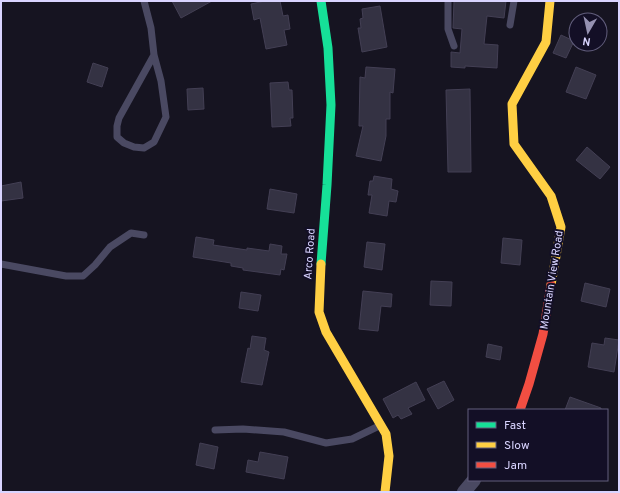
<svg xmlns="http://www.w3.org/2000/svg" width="620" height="493" viewBox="0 0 620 493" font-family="Overpass,sans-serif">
<rect width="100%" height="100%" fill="#161421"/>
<!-- building -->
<g fill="#343243" stroke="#433f54">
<path d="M 172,1 L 212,1 L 181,18 Z"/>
<path d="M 265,1 L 280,1 L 283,16 L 288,15 L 290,29 L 284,30 L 287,45 L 266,49 L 260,18 L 254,20 L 251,4 Z"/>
<path d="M 454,1 L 506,1 L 504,18 L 487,16 L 484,44 L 498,45 L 497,68 L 465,66 L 465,68 L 451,67 L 451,52 L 460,53 L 462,29 L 453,28 Z"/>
<path d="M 380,6 L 387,47 L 362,52 L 358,28 L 361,28 L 360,19 L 363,18 L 362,9 Z"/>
<path d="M 561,35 L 574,41 L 566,58 L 553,53 Z"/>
<path d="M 93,63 L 108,68 L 102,87 L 87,82 Z"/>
<path d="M 366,67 L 395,69 L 393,93 L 390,92 L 390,119 L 386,119 L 386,136 L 381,161 L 356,156 L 363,126 L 359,126 L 360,77 L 365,78 Z"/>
<path d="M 576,67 L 596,75 L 586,99 L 566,92 Z"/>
<path d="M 288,82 L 289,90 L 292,90 L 293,118 L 290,118 L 291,126 L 272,127 L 270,83 Z"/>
<path d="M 203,88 L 204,109 L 188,110 L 187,89 Z"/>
<path d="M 470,89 L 471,172 L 448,172 L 446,90 Z"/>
<path d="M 587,147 L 610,167 L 600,179 L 576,160 Z"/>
<path d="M 374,176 L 392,179 L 391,189 L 398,191 L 396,202 L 389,201 L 387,216 L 369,213 L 372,195 L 368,195 L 370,181 L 373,181 Z"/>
<path d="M 21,182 L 23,198 L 1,201 L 1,186 Z"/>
<path d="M 270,189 L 297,194 L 294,213 L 267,209 Z"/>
<path d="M 196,237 L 214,240 L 213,245 L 247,250 L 247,248 L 269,251 L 270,244 L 282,246 L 281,254 L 287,254 L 284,270 L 281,269 L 280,275 L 243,270 L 243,268 L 231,266 L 231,263 L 193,257 Z"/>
<path d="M 503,238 L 522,240 L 520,265 L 501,263 Z"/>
<path d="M 367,242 L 385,244 L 382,270 L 364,267 Z"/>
<path d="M 431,281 L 452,282 L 451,306 L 430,305 Z"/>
<path d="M 585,283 L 610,289 L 606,307 L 581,301 Z"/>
<path d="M 363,291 L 392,294 L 391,307 L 381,306 L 378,331 L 359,329 Z"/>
<path d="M 241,292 L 261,295 L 258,311 L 239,308 Z"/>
<path d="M 252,336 L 266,338 L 264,350 L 269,352 L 262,385 L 241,382 L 248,348 L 250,349 Z"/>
<path d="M 605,338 L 619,340 L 614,372 L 588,367 L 592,343 L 604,345 Z"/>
<path d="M 488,344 L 502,347 L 500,360 L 486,357 Z"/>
<path d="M 444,381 L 454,400 L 438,409 L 427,389 Z"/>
<path d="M 416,382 L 425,400 L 408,408 L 412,414 L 401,419 L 398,415 L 393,418 L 383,399 Z"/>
<path d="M 570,397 L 601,408 L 601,410 L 565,410 Z"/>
<path d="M 200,443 L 218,447 L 214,469 L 196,465 Z"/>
<path d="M 260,452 L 288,457 L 284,479 L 246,472 L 248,460 L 258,462 Z"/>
</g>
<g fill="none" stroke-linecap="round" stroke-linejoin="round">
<!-- lane -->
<g stroke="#4a4962" stroke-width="7">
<path d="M 144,1 L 151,28 L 154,55 L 161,81 L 166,117 L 154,142 L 144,148 L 134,147 L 124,143 L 117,137 L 117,126 L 119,118 L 154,55"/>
<path d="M 448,1 L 448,29 L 454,46"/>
<path d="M 510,25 L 514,1"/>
<path d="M 1,264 L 66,276 L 83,276 L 95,265 L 110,247 L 131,233 L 144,235"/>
<path d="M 215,430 L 243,429 L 284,432 L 326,443 L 352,439 L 379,426"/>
</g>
<!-- street -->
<path stroke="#4a4962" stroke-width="14" d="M 464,492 L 474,480"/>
<!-- fast -->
<path stroke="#16e098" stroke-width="9" d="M 321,264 L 327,185 L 331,105 L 328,48 L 321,1"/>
<!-- slow -->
<g stroke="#ffcf43" stroke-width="9">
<path d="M 550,1 L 546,42 L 512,104 L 514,144 L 551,196 L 561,227 L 551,285"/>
<path d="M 321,264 L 319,312 L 326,332 L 386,434 L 389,456 L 385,492"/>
</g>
<!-- jam -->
<path stroke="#f24e42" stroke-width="9" d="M 520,410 L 529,384 L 543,334 L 551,285"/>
</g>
<g text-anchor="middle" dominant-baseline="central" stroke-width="4" stroke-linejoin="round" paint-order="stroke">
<!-- street labels -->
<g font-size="11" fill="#d9d4ff" stroke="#130f26">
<text transform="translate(310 254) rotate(-86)">Arco Road</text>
<text transform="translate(552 280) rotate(-81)">Mountain View Road</text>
</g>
</g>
<!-- border -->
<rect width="620" height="493" fill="none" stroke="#d9d4ff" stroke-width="4"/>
<!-- legend -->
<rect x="468" y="409" width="140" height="72" fill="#130f26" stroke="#625e7d"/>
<rect x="476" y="422" width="20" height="6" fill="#16e098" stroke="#625e7d"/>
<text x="504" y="429" font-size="12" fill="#d9d4ff">Fast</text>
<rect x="476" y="442" width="20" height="6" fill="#ffcf43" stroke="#625e7d"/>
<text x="504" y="449" font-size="12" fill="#d9d4ff">Slow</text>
<rect x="476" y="462" width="20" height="6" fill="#f24e42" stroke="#625e7d"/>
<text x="504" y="469" font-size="12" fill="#d9d4ff">Jam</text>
<!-- north arrow -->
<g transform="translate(588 32) rotate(189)"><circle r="19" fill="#130f26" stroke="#625e7d"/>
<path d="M0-3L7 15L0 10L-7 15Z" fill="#9591b1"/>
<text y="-6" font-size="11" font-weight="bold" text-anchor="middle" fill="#d9d4ff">N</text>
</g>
</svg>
